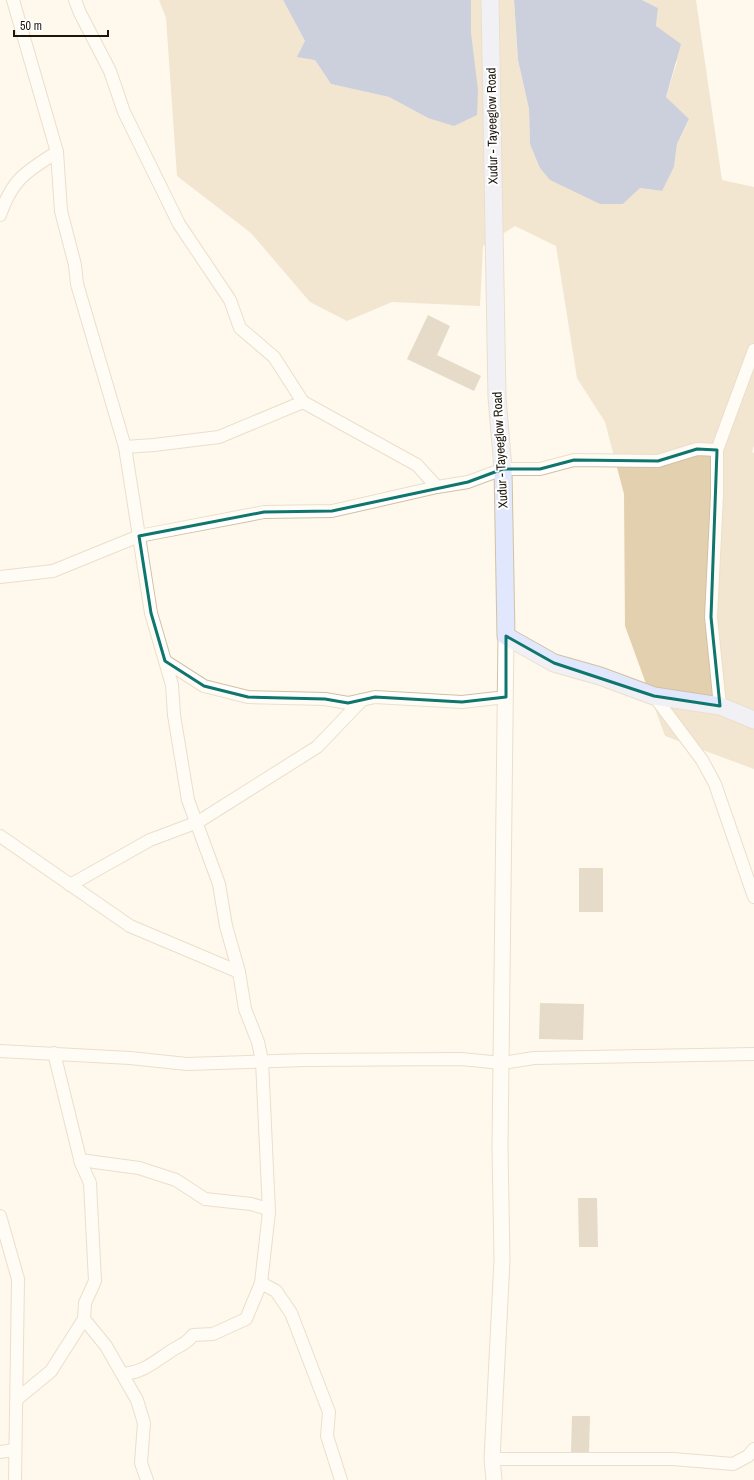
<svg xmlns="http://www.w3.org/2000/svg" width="754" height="1480" viewBox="0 0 754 1480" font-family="'Archivo Narrow',sans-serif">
<rect width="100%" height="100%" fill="#fff8ec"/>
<!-- green -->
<path fill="#e3d0af" d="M 159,0 L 283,0 L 315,60 L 331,84 L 389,97 L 428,118 L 471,33 L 471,0 L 514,0 L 518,60 L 529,109 L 530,144 L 623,204 L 640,188 L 661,191 L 674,167 L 677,144 L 689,120 L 666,97 L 677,62 L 656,26 L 658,8 L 642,0 L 696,0 L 722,180 L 754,187 L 754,445 L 752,452 L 754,453 L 754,769 L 665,736 L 625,626 L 624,494 L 605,422 L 577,378 L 556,246 L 515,226 L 483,246 L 480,306 L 392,302 L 347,321 L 310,302 L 251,233 L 177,176 L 166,18 Z"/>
<!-- water -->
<g fill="#8f9ec8">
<path d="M 283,0 L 471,0 L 471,33 L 478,90 L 477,115 L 454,126 L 428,118 L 389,97 L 331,84 L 315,60 L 297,57 L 305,41 Z"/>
<path d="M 514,0 L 642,0 L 658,8 L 656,26 L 681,44 L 666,97 L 689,119 L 677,144 L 674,167 L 662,191 L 640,188 L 623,204 L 600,204 L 550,180 L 540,168 L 530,144 L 529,109 L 518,60 Z"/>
</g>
<!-- building -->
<g fill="#c8b89c">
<path d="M 428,315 L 450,326 L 437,355 L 481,376 L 474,391 L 407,359 Z"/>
<rect x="579" y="868" width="24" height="44"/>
<path d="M 540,1003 L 584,1004 L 583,1040 L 539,1039 Z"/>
<path d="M 578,1198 L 597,1198 L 598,1247 L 579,1247 Z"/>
<path d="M 572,1416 L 590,1416 L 589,1452 L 571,1452 Z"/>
</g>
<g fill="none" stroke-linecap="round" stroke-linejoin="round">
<!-- minor casing -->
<g stroke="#d1c1a4" stroke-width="14">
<g id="minor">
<path d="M 13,0 L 57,152 L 61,211 L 75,265 L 77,284 L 125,447 L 151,613 L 172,685 L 174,715 L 188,800 L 219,884 L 226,926 L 239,972 L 245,1009 L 258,1042 L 262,1061 L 269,1212 L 261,1283 L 246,1319 L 213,1334 L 193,1335 C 186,1345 177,1346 168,1353 C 153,1363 143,1372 124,1374"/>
<path d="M 75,0 L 80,13 L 110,71 L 124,112 L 179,224 L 230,300 L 240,328 L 274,357 L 303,402 L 417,465 L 437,487"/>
<path d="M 0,215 C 13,178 26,172 57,152"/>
<path d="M 125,447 L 154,445 L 219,437 L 303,402"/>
<path d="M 0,577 L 53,571 L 139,536 L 264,512 L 332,511 L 437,487 L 468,482 L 503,469 L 540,469 L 574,460 L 658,461 L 697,449 L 717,450"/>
<path d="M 165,661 L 204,686 L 248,697 L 325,699 L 348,703 L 375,697 L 462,702 L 506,697"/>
<path d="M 654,696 L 702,760 L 715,784 L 754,897"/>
<path d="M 720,706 L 711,617 L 717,495 L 717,450 L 754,350"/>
<path d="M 0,836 L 130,926 L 239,972"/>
<path d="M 70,885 L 150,840 L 198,822 L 317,747 L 362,700"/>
<path d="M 0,1051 L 130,1058 L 187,1064 L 305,1060 L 461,1059 L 502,1063 L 534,1058 L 754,1054"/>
<path d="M 80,1160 L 139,1168 L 176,1180 L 205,1199 L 251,1204 L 268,1209"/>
<path d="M 0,1216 L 18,1279 L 15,1480"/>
<path d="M 261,1283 L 276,1291 L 291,1313 L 329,1412 L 327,1436 L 341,1480"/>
<path d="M 84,1319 L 106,1346 L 137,1400 L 144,1423 L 141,1463 L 147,1480"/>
<path d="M 17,1399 L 51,1371 L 84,1319 L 85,1303 L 95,1281 L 90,1183 L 81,1163 L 54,1053"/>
<path d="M 0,1452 L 14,1450"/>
<path d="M 492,1459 L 673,1459 L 733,1464 L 748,1456 L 754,1449"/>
</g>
</g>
<!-- tertiary casing -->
<g stroke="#d1c1a4" stroke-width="17">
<path id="tertiary" d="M 494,1480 L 492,1459 L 502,1260 L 500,1148 L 506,636"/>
</g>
<!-- secondary casing -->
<g stroke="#d1c1a4" stroke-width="19">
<path id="secondary" d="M 490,0 L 497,397 L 503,469 L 506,636 L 554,663 L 600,676 L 654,696 L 720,706 L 754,720"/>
</g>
<!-- minor -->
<use href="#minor" stroke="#fff" stroke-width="12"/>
<!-- tertiary -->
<use href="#tertiary" stroke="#fff" stroke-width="15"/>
<!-- secondary -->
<use href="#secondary" stroke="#e1e8fe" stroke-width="17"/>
</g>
<!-- marked area -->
<path d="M0 0H754V1480H0ZM 697,449 L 717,450 L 711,617 L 720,706 L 654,696 L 554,663 L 506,636 L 506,697 L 462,702 L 375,697 L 348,703 L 325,699 L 248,697 L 204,686 L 165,661 L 151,613 L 139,536 L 264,512 L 332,511 L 468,482 L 503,469 L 540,469 L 574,460 L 658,461 Z" fill="#fff8ec" fill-opacity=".55" fill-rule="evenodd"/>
<path fill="none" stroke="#0f766e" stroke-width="3" stroke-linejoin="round" d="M 697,449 L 717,450 L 711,617 L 720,706 L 654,696 L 554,663 L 506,636 L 506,697 L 462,702 L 375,697 L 348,703 L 325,699 L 248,697 L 204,686 L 165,661 L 151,613 L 139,536 L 264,512 L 332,511 L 468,482 L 503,469 L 540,469 L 574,460 L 658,461 Z"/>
<g text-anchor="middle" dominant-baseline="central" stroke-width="4" stroke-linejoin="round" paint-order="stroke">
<!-- street labels -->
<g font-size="13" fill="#1c170c" stroke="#fff">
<text transform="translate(492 126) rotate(-91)">Xudur - Tayeeglow Road</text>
<text transform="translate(500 450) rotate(-93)">Xudur - Tayeeglow Road</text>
</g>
</g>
<!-- scale -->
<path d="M14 30v6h94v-6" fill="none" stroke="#1c170c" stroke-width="2"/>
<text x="20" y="30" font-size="12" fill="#1c170c" stroke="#ffffff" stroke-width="3" paint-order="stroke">50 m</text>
</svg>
